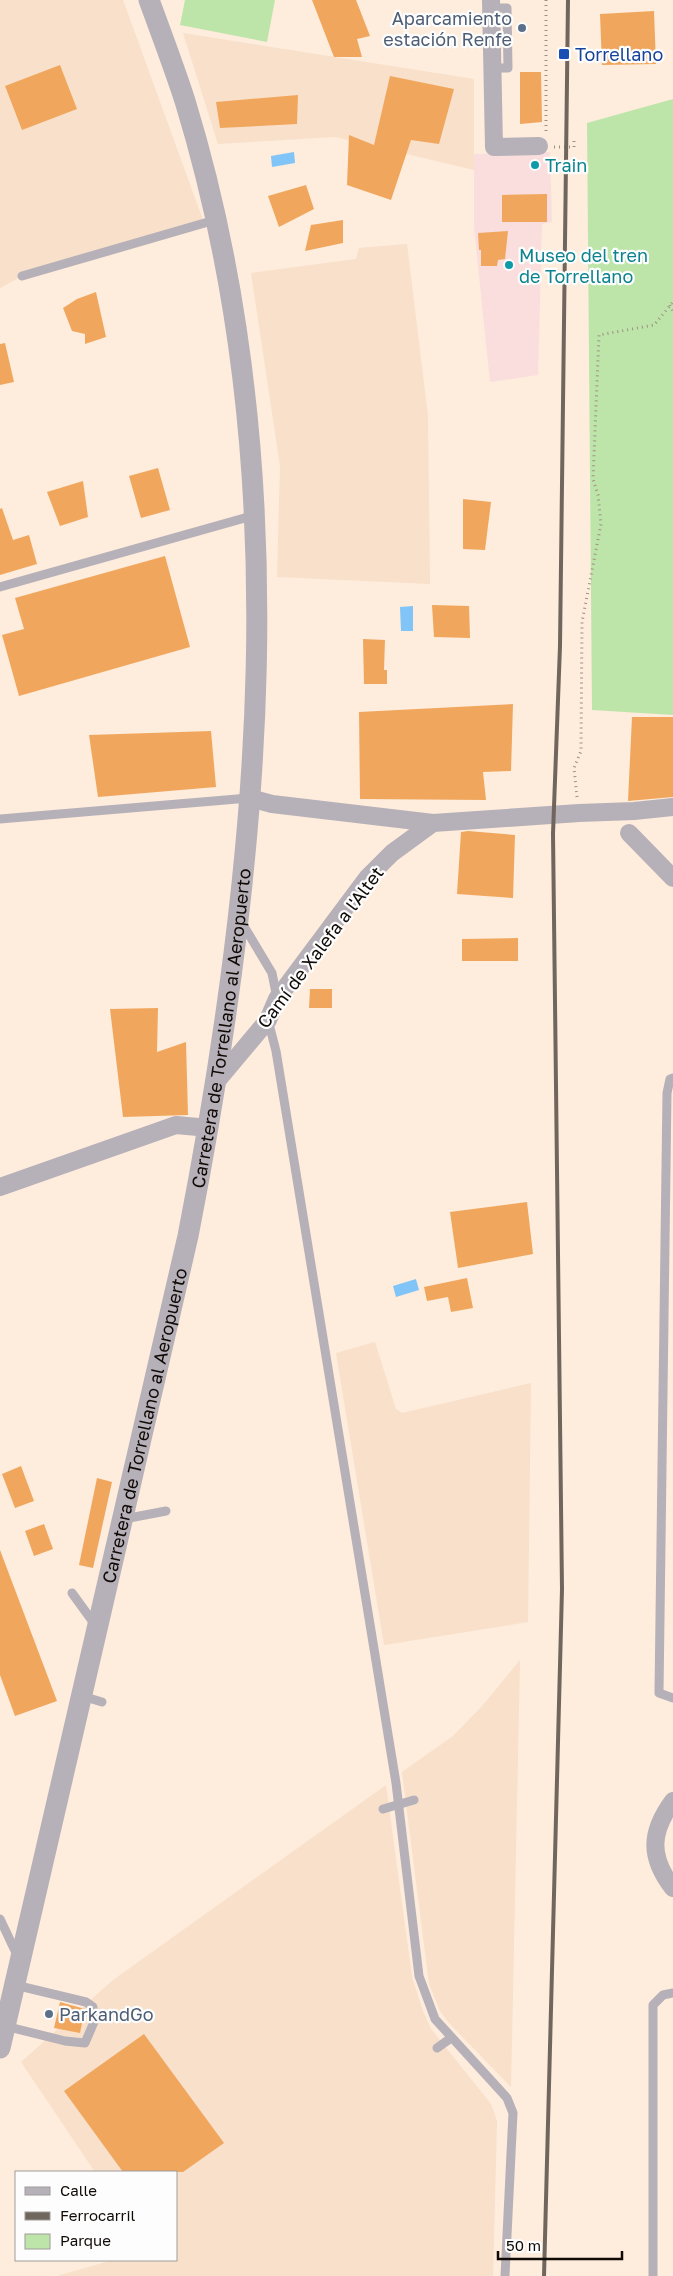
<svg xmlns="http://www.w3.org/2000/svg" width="673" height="2276" viewBox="0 0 673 2276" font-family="'Golos Text',sans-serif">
<rect width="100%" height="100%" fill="#feecdc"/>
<!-- commercial -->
<path fill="#f9dedd" d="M 550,152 L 552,222 L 542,224 L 538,375 L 490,382 L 474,227 L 474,154 Z"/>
<!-- built -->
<g fill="#f8e0ca">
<path d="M 0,0 L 123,0 L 204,223 L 22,276 L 0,288 Z"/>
<path d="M 183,33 L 474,79 L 474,170 L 335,137 L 218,144 Z"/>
<path d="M 407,244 L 428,416 L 430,584 L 277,577 L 280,466 L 251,273 L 356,259 L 359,248 Z"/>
<path d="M 375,1342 L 396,1409 L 402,1413 L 531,1383 L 528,1622 L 384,1645 L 336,1353 Z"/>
<path d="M 520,1660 L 511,2087 L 449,2023 L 440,2011 L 429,1984 L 402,1772 L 453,1736 L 483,1705 Z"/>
<path d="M 386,1785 L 412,1977 L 423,2011 L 431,2029 L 491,2104 L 497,2121 L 493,2276 L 57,2276 L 113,2260 L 176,2260 L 176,2172 L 95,2172 L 21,2062 L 113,1980 Z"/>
</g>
<!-- green -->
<g fill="#bee5a9">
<path d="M 185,0 L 275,0 L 267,42 L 180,25 Z"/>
<path d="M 673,99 L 673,715 L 592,710 L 587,123 Z"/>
</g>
<!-- water -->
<g fill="#81c4f7">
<path d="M 294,152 L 295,163 L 272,167 L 271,156 Z"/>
<path d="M 413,606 L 413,631 L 401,631 L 400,607 Z"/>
<path d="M 416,1279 L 419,1290 L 396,1297 L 393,1286 Z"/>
</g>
<!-- building -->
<g fill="#f0a75d">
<path d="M 312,0 L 356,0 L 370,36 L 357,39 L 362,57 L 334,57 Z"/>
<path d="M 654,11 L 656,64 L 602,65 L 600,14 Z"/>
<path d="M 60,65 L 77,109 L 22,130 L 5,86 Z"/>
<path d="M 520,72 L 541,72 L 542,122 L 520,124 Z"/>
<path d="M 390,76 L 454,89 L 439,144 L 411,140 L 391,200 L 347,185 L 349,135 L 374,145 Z"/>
<path d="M 298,95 L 297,124 L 220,128 L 216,102 Z"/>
<path d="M 306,185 L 314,209 L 279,227 L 268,196 Z"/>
<path d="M 547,194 L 547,222 L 502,222 L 502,195 Z"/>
<path d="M 343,220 L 343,243 L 305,251 L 311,225 Z"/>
<path d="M 508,231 L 505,259 L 498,260 L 497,266 L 481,266 L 481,250 L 479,250 L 478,233 Z"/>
<path d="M 96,292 L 106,337 L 85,344 L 85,334 L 72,331 L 63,308 L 77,299 Z"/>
<path d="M 5,343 L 14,382 L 0,385 L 0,344 Z"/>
<path d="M 158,468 L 170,510 L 141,518 L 129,476 Z"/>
<path d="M 83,481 L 88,517 L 60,526 L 47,492 Z"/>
<path d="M 463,499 L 491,502 L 485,550 L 463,549 Z"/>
<path d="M 2,508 L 13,540 L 29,535 L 37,564 L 0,575 L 0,509 Z"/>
<path d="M 165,556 L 190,647 L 19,696 L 2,635 L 24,629 L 15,598 Z"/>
<path d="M 432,605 L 469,606 L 470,638 L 434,637 Z"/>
<path d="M 363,639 L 385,640 L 384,670 L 387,670 L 387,684 L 364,684 Z"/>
<path d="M 513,704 L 511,771 L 483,772 L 486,800 L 360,799 L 359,712 Z"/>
<path d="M 632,717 L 673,717 L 673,797 L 628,801 Z"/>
<path d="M 211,731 L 216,787 L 98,797 L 89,735 Z"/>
<path d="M 468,831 L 515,835 L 513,898 L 457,894 L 461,832 Z"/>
<path d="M 518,938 L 518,961 L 462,961 L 462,939 Z"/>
<path d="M 310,989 L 332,989 L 332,1008 L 309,1008 Z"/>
<path d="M 158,1008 L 157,1052 L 186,1042 L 188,1115 L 123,1117 L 110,1009 Z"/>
<path d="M 527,1202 L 533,1254 L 458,1268 L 450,1212 Z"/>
<path d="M 467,1278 L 473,1308 L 451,1312 L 448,1297 L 427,1301 L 424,1287 Z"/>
<path d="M 21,1466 L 34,1501 L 15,1508 L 2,1474 Z"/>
<path d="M 97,1478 L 112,1482 L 93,1568 L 79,1565 Z"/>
<path d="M 44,1524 L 53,1549 L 34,1556 L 25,1531 Z"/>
<path d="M 0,1550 L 57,1701 L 15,1716 L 0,1675 Z"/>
<path d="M 60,2002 L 85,2009 L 80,2033 L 54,2028 Z"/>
<path d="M 144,2034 L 224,2143 L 183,2172 L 123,2172 L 64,2091 Z"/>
</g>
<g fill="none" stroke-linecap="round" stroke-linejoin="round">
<!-- path -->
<g stroke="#9d9085" stroke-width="3" stroke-dasharray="1 4" stroke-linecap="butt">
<path d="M 546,0 L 546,132"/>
<path d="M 554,147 L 574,147 L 574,138"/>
<path d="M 670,305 L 673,312"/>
<path d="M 577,797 L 574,768 L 581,751 L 582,622 L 601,524 L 598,495 L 593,479 L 599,335 L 654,325 L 673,302"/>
</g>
<!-- service -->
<g stroke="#b6b0b8" stroke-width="9">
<path d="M 491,8 L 507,8 L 508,68 L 493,68"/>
<path d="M 22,276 L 215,220"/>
<path d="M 0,587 L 255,515"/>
<path d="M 0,819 L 249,798"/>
<path d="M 242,923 L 272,973 L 277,998"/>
<path d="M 268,1020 L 276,1051 L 396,1783 L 419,1976 L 435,2019 L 507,2098 L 513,2113 L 505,2276"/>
<path d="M 673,1078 L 670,1079 L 667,1093 L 659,1693 L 673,1698"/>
<path d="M 124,1519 L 166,1511"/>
<path d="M 72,1593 L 96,1626"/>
<path d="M 82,1696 L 102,1702"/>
<path d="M 383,1809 L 414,1800"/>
<path d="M 0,1919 L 18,1957"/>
<path d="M 5,2026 L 65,2041 L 85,2043 L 94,2022 L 93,2007 L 86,2002 L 15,1985"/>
<path d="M 437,2048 L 451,2038"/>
<path d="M 653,2276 L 653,2005 L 663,1995 L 673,1993"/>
</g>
<!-- minor -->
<g stroke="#b6b0b8" stroke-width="18">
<path d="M 491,0 L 494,147 L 539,146"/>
<path d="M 250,798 L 272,804 L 433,823"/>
<path d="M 629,833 L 673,878"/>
<path d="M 216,1082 L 268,1020 L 277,999 L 368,877 L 392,853 L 433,823 L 579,813 L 634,811 L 673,807"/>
<path d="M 0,1187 L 176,1125 L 209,1128"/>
<path d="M 673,1801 C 650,1832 649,1857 673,1888"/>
</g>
<!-- tertiary -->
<path stroke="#b6b0b8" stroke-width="21" id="s1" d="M 0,2048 L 188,1236 C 261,863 298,470 185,101 C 174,67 161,33 149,0"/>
<!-- rail -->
<path stroke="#71665d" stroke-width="4" d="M 544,2276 L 562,1589 L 553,834 L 560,646 L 568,0"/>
</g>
<!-- markers -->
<g fill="#5c6f8a" stroke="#fdfdfd" stroke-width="2">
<circle cx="522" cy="28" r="5"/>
<circle cx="49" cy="2014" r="5"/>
</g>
<rect fill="#1a4fb4" stroke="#fdfdfd" stroke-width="2" x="558" y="48" width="12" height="12" rx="2.5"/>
<g fill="#0f9aa8" stroke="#fdfdfd" stroke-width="2">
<circle cx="535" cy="165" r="5"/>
<circle cx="509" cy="265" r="5"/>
</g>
<g text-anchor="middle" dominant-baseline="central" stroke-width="4.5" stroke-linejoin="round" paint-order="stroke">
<!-- service labels -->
<g font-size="18" fill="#4e5e75" stroke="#fdfdfd" text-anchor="end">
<text x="512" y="18">Aparcamiento<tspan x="512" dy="21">estación Renfe</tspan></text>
<text x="59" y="2014" text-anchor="start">ParkandGo</text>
</g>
<!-- transit labels -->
<g font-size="18" fill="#164399" stroke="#fdfdfd" text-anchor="start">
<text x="575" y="54">Torrellano</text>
</g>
<!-- culture labels -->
<g font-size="18" fill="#0d838f" stroke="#fdfdfd" text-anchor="start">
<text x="545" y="165">Train</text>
<text x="519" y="255">Museo del tren<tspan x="519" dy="21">de Torrellano</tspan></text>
</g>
<!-- street labels -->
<g font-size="18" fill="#100a06" stroke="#fdfdfd">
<text transform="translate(320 947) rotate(-53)">Camí de Xalefa a l'Altet</text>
<text stroke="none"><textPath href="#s1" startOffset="1044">Carretera de Torrellano al Aeropuerto</textPath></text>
<text stroke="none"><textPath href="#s1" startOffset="639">Carretera de Torrellano al Aeropuerto</textPath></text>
</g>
</g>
<!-- legend -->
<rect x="15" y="2171" width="162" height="90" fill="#fdfdfd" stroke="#9e9c9a"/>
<rect x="25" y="2187" width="25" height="8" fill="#b6b0b8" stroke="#9e9c9a"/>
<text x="60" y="2196" font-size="15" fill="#100a06">Calle</text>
<rect x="25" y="2212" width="25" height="8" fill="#71665d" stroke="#9e9c9a"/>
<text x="60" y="2221" font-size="15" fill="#100a06">Ferrocarril</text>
<rect x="25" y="2234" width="25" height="15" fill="#bee5a9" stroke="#9e9c9a"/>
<text x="60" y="2246" font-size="15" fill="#100a06">Parque</text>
<!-- scale -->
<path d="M498 2251v8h124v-8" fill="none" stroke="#100a06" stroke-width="2.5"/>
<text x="506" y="2251" font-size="15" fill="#100a06" stroke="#fdfdfd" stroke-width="4" paint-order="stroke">50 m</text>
</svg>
